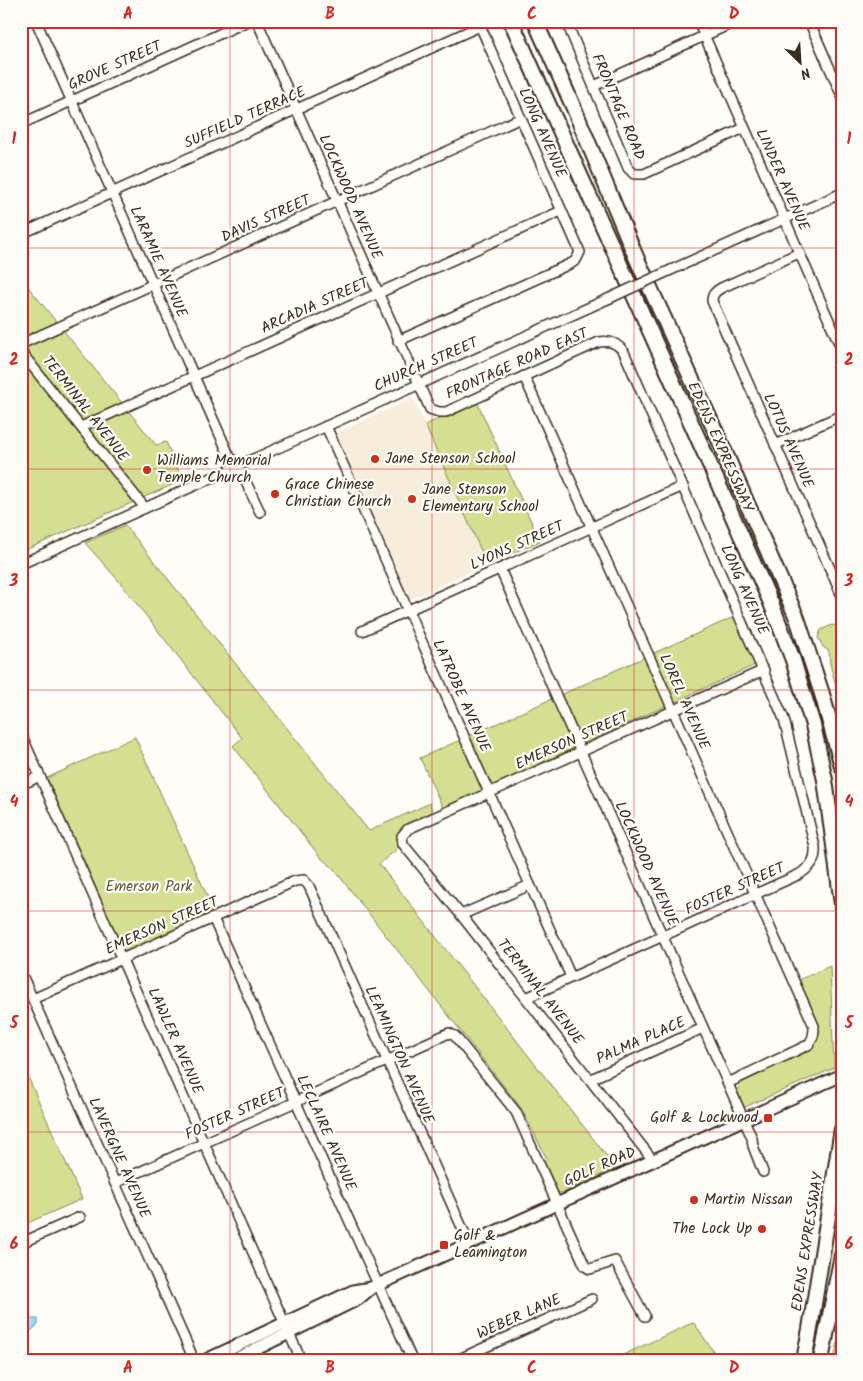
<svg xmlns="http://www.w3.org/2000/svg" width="863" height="1381" viewBox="0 0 863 1381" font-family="Kalam,sans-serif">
<rect width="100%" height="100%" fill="#fdfcf7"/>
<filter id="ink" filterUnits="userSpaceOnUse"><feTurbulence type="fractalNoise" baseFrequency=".02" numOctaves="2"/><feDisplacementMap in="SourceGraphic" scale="10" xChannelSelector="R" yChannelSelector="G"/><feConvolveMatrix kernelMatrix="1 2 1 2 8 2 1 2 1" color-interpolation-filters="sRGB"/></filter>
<g filter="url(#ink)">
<!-- built -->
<path fill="#f6eddb" d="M 413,398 L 487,564 L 410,599 L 336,433 Z"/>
<!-- green -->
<g fill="#d4df92" stroke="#888458">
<path d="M 21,278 L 156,445 L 166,442 L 183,480 L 21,552 Z"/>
<path d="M 477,402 L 540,541 L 487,564 L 425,425 Z"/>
<path d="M 125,525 L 369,831 L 430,803 L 433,816 L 401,831 L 397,849 L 379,864 L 616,1168 L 563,1193 L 557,1192 L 541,1162 L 547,1159 L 521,1108 L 333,868 L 321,858 L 233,746 L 242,738 L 118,580 L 85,543 Z"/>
<path d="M 734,617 L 755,665 L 443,808 L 420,758 Z"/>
<path d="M 832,625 L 842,627 L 842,707 L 830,664 L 829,651 L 823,647 L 818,637 L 821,630 Z"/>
<path d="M 135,737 L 215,913 L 125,953 L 47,778 Z"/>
<path d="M 830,966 L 834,1068 L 745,1107 L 742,1104 L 737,1091 L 741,1083 C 757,1072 820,1052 818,1030 C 817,1019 803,992 798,980 Z"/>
<path d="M 21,1061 L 82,1199 L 21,1226 Z"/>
<path d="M 694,1323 L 719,1360 L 612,1360 L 690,1324 Z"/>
<path d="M 842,1323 L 842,1360 L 834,1360 Z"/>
</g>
<!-- water -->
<path fill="#96dcf8" stroke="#7295a1" d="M 30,1319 L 38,1319 L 38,1325 L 31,1331 L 24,1331 L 22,1326 L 26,1321 Z"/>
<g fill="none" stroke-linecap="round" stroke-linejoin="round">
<!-- minor casing -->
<g stroke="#3b2a1e" stroke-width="12">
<g id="minor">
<path d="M 36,21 L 229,455 L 244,478 L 260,512"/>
<path d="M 257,21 L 430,409 L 439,412 L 446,412 L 599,342 C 610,340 617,343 624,352 L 784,719 L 815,847 C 816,861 811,866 800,874 L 526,998"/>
<path d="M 566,21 L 628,168 L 634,174 L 644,174 L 744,128"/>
<path d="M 698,21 L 842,350"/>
<path d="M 809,21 L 842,96"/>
<path d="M 594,86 L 737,21"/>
<path d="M 21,124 L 248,21"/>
<path d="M 21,234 L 480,26"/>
<path d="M 799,253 L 721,288 C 716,291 712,294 712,301 L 842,596"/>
<path d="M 671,270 L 842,193"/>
<path d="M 398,341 L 572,263 L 576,260 L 580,252 L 478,21"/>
<path d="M 21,344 L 521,118"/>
<path d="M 21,352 L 145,508"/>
<path d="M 524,376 L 814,1026 C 814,1035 813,1039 808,1045 L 728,1083"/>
<path d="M 326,426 L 571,977"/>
<path d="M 81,427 L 561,211"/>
<path d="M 775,445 L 842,415"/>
<path d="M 21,564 L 610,298"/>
<path d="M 500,569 L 752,1138 L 753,1146 L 763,1172"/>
<path d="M 362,631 L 683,486"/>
<path d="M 21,734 L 301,1360"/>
<path d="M 21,785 L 40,776"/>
<path d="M 461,915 L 530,885"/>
<path d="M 213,918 L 412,1360"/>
<path d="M 21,973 L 191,1353 L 191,1360"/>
<path d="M 33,999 L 295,881 L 304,880 L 309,886 L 469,1243"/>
<path d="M 591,1079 L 703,1028"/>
<path d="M 652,1159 L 461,915 L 403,844 L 402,836 L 408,829 L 764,670"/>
<path d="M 115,1183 L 449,1033 L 455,1036 L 516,1112 L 585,1266 L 590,1269 L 615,1261 L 645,1316"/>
<path d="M 21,1243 L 80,1217"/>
<path d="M 457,1360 L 592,1299"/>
</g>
</g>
<!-- major casing -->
<g stroke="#3b2a1e" stroke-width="15">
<g id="major">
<path d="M 206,1360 L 353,1291 L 371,1288 L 842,1075"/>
<path d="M 234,1360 L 358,1299 L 371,1288"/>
</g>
</g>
<!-- highway casing -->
<g stroke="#3b2a1e" stroke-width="18">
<g id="highway">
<path d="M 511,21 L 710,465 L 771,603 L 793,660 L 813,725 L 825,780 L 842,904"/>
<path d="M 535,21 L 573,106 L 636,257 L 719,439 L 797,618 L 822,694 L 842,766"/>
<path d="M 804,1360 L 810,1329 L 842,1129"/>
<path d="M 821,1360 L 842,1255"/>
</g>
</g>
<!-- minor -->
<use href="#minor" stroke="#fdfcf7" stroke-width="9"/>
<!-- major -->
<use href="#major" stroke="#fdfcf7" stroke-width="11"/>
<!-- highway -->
<use href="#highway" stroke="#fdfcf7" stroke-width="14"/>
<!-- minor-bridge casing -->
<g stroke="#3b2a1e" stroke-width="12" stroke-linecap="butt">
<path id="minor-bridge" d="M 610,298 L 671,270"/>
</g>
<!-- minor-bridge -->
<use href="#minor-bridge" stroke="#fdfcf7" stroke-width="9"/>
</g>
</g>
<!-- grid -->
<path fill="none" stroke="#d62828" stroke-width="1" stroke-opacity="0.55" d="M 230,21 L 230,1360M 432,21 L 432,1360M 634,21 L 634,1360M 21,248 L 842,248M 21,469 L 842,469M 21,690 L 842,690M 21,911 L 842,911M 21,1132 L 842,1132"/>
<!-- markers -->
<g fill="#c8321e" stroke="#fdfcf7" stroke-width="2">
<circle cx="375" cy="459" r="5"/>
<circle cx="147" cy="470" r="5"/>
<circle cx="275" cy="494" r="5"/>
<circle cx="412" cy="499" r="5"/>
<rect x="763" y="1113" width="10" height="10" rx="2.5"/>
<circle cx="694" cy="1200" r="5"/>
<circle cx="762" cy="1229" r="5"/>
<rect x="439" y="1240" width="10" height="10" rx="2.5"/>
</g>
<g text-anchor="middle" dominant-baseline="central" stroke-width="4.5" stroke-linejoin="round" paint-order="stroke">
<!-- street labels -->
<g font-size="15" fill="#3b2a1e" stroke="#fdfcf7">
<text transform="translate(115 66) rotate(-24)">GROVE STREET</text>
<text transform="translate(618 107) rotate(67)">FRONTAGE ROAD</text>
<text transform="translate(245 118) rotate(-24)">SUFFIELD TERRACE</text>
<text transform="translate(542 133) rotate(66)">LONG AVENUE</text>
<text transform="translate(782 180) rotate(66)">LINDER AVENUE</text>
<text transform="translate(350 197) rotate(66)">LOCKWOOD AVENUE</text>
<text transform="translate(266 219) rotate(-24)">DAVIS STREET</text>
<text transform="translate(158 262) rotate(66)">LARAMIE AVENUE</text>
<text transform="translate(315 306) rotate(-24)">ARCADIA STREET</text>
<text transform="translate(517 364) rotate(-24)">FRONTAGE ROAD EAST</text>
<text transform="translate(426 365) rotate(-24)">CHURCH STREET</text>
<text transform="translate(85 409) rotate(52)">TERMINAL AVENUE</text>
<text transform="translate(788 441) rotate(66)">LOTUS AVENUE</text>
<text transform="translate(720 447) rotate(66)">EDENS EXPRESSWAY</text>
<text transform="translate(517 546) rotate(-24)">LYONS STREET</text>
<text transform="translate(744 590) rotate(66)">LONG AVENUE</text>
<text transform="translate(461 696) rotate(66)">LATROBE AVENUE</text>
<text transform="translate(684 702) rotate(66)">LOREL AVENUE</text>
<text transform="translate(572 741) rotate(-24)">EMERSON STREET</text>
<text transform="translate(646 864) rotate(66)">LOCKWOOD AVENUE</text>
<text transform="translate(735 889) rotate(-24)">FOSTER STREET</text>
<text transform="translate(162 926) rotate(-24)">EMERSON STREET</text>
<text transform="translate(540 992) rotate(52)">TERMINAL AVENUE</text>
<text transform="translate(175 1041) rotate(66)">LAWLER AVENUE</text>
<text transform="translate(641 1041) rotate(-24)">PALMA PLACE</text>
<text transform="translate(399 1055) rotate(66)">LEAMINGTON AVENUE</text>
<text transform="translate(235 1114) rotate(-24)">FOSTER STREET</text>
<text transform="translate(326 1133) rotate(66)">LECLAIRE AVENUE</text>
<text transform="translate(119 1158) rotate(66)">LAVERGNE AVENUE</text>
<text transform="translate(600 1167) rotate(-24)">GOLF ROAD</text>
<text transform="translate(808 1242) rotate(-81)">EDENS EXPRESSWAY</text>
<text transform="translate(519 1317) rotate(-24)">WEBER LANE</text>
</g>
<!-- poi labels -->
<g font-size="15" fill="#3b2a1e" stroke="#fdfcf7" text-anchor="start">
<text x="385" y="459">Jane Stenson School</text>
<text x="157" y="461">Williams Memorial<tspan x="157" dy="17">Temple Church</tspan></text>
<text x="285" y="485">Grace Chinese<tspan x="285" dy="17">Christian Church</tspan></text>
<text x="422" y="490">Jane Stenson<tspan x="422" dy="17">Elementary School</tspan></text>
<text x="758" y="1118" text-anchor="end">Golf &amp; Lockwood</text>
<text x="704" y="1200">Martin Nissan</text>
<text x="752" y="1229" text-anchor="end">The Lock Up</text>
<text x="454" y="1236">Golf &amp;<tspan x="454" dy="17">Leamington</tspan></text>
</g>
<!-- park labels -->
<g font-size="15" fill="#61573b" stroke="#fdfcf7">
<text x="149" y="887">Emerson Park</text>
</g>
</g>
<!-- margin -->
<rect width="863" height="1381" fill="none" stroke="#fdfcf7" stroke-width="55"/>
<!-- north arrow -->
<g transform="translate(800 62) rotate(155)" stroke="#fdfcf7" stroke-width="4" paint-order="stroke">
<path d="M0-4L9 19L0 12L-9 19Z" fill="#3b2a1e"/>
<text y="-8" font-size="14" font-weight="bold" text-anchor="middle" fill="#3b2a1e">N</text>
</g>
<rect x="28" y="28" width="808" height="1326" fill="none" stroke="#d62828" stroke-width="2"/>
<g font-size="16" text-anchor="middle" font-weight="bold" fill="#d62828">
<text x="128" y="19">A</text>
<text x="330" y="19">B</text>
<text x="532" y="19">C</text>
<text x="734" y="19">D</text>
<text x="14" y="144">1</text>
<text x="849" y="144">1</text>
<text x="14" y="365">2</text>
<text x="849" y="365">2</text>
<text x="14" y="586">3</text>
<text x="849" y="586">3</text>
<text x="14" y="807">4</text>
<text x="849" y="807">4</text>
<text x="14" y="1028">5</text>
<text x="849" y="1028">5</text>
<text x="14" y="1249">6</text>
<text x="849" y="1249">6</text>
<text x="128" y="1373">A</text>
<text x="330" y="1373">B</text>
<text x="532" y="1373">C</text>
<text x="734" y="1373">D</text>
</g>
</svg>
